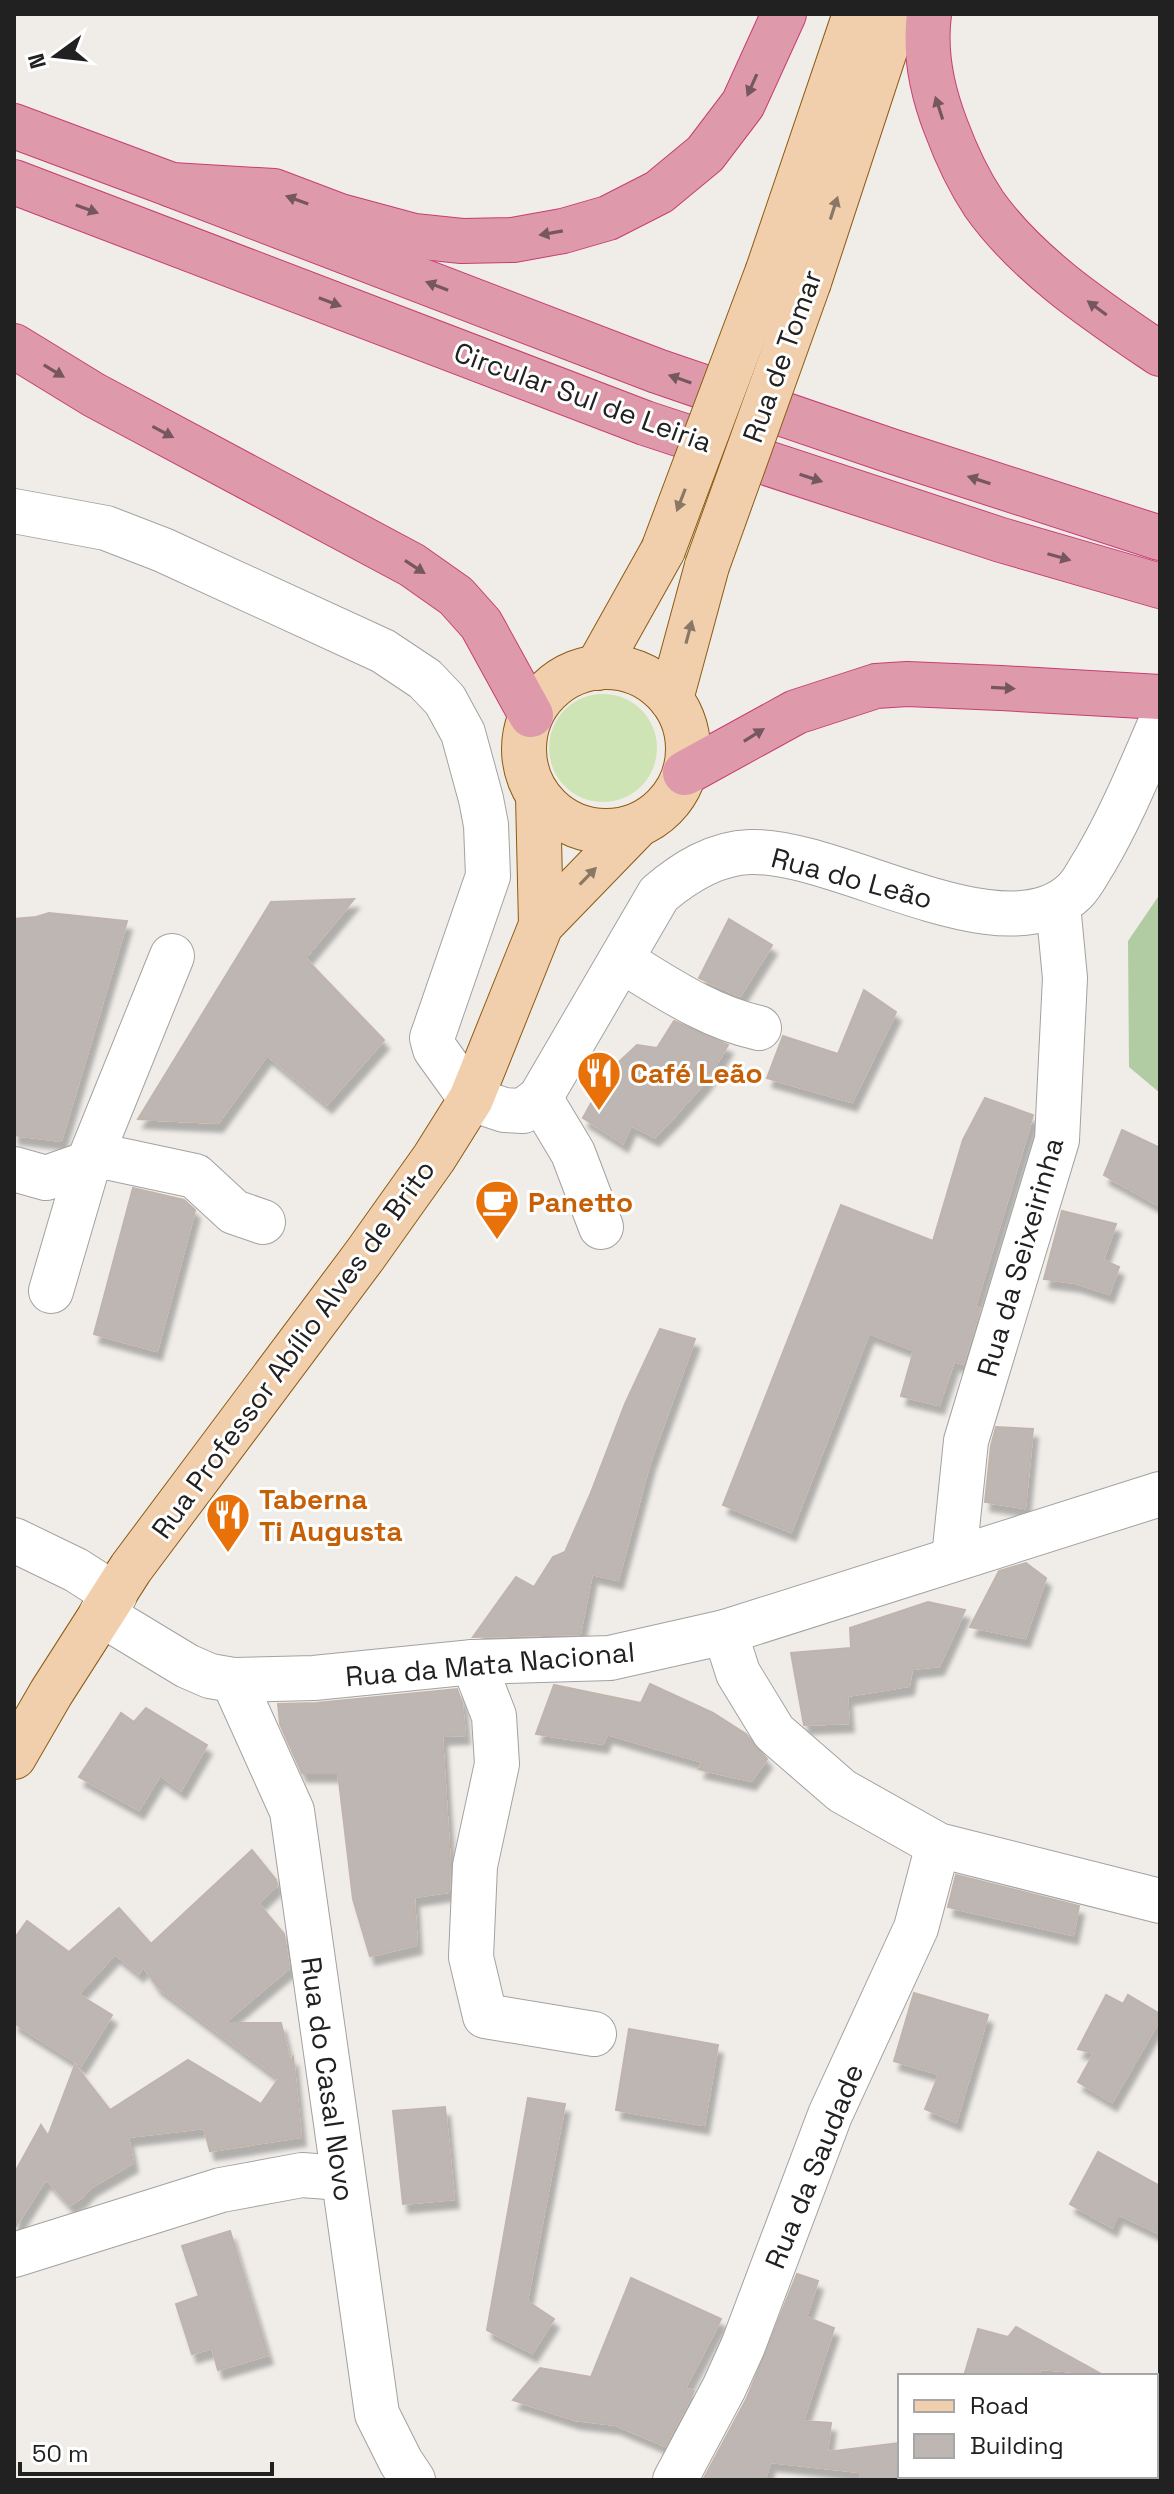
<svg xmlns="http://www.w3.org/2000/svg" width="1174" height="2494" viewBox="0 0 1174 2494" font-family="'Space Grotesk',sans-serif">
<defs>
<filter id="shadow"><feDropShadow dx="5" dy="9" stdDeviation="2" flood-color="#0004"/></filter>
</defs>
<rect width="100%" height="100%" fill="#f0ede9"/>
<!-- grass -->
<circle fill="#cfe4b5" cx="603" cy="748" r="54"/>
<!-- forest -->
<path fill="#b1cba2" d="M 1160,894 L 1160,1093 L 1129,1067 L 1128,941 Z"/>
<!-- building -->
<g fill="#bdb6b2" stroke="#c0b4ad" stroke-width="2" filter="url(#shadow)">
<path d="M 354,899 L 305,958 L 384,1040 L 327,1104 L 267,1055 L 218,1123 L 138,1119 L 271,902 Z"/>
<path d="M 49,913 L 127,921 L 61,1141 L 14,1135 L 14,919 L 36,917 Z"/>
<path d="M 729,919 L 772,945 L 740,996 L 699,978 Z"/>
<path d="M 864,990 L 896,1012 L 852,1102 L 767,1078 L 783,1036 L 838,1054 Z"/>
<path d="M 674,1021 L 728,1045 L 706,1081 L 674,1117 L 654,1137 L 631,1125 L 623,1143 L 583,1118 L 608,1072 L 637,1045 L 657,1048 Z"/>
<path d="M 985,1098 L 1033,1115 L 975,1307 L 980,1309 L 963,1364 L 954,1361 L 939,1405 L 901,1396 L 914,1350 L 869,1333 L 791,1532 L 723,1505 L 841,1205 L 933,1241 L 963,1140 Z"/>
<path d="M 1122,1130 L 1160,1148 L 1160,1206 L 1104,1175 Z"/>
<path d="M 133,1188 L 184,1200 L 195,1210 L 157,1351 L 94,1334 Z"/>
<path d="M 1062,1211 L 1116,1224 L 1103,1260 L 1119,1267 L 1109,1294 L 1076,1283 L 1044,1279 Z"/>
<path d="M 660,1329 L 695,1339 L 650,1462 L 618,1580 L 592,1574 L 580,1634 L 473,1637 L 516,1577 L 534,1587 L 553,1557 L 565,1552 L 590,1495 L 625,1404 Z"/>
<path d="M 996,1427 L 1033,1429 L 1025,1508 L 985,1502 L 991,1446 Z"/>
<path d="M 1026,1563 L 1046,1578 L 1025,1638 L 970,1627 L 999,1571 Z"/>
<path d="M 928,1602 L 965,1610 L 939,1666 L 912,1669 L 909,1686 L 847,1696 L 849,1723 L 804,1725 L 791,1653 L 851,1648 L 850,1628 Z"/>
<path d="M 650,1684 L 713,1713 L 746,1734 L 767,1759 L 751,1781 L 699,1769 L 703,1762 L 607,1734 L 603,1744 L 536,1734 L 554,1685 L 641,1703 Z"/>
<path d="M 457,1689 L 462,1703 L 465,1735 L 442,1736 L 450,1864 L 449,1892 L 414,1897 L 417,1945 L 370,1956 L 353,1899 L 338,1773 L 302,1773 L 280,1724 L 278,1704 L 316,1703 Z"/>
<path d="M 146,1708 L 207,1745 L 181,1790 L 160,1775 L 139,1810 L 79,1777 L 121,1713 L 134,1722 Z"/>
<path d="M 252,1850 L 276,1880 L 277,1885 L 258,1903 L 284,1934 L 289,1968 L 224,2023 L 281,2023 L 290,2061 L 293,2057 L 301,2137 L 210,2151 L 204,2128 L 128,2137 L 133,2163 L 90,2188 L 81,2198 L 70,2205 L 46,2179 L 14,2229 L 14,2174 L 41,2125 L 48,2136 L 75,2065 L 110,2110 L 188,2060 L 261,2104 L 279,2078 L 157,1986 L 143,1966 L 139,1973 L 115,1954 L 78,1994 L 112,2015 L 81,2065 L 14,2023 L 14,1939 L 27,1921 L 69,1952 L 119,1908 L 151,1944 Z"/>
<path d="M 956,1875 L 1079,1906 L 1073,1935 L 948,1907 Z"/>
<path d="M 914,1993 L 988,2015 L 956,2122 L 925,2109 L 939,2074 L 894,2061 Z"/>
<path d="M 1106,1995 L 1123,2004 L 1128,1995 L 1160,2014 L 1160,2019 L 1112,2102 L 1078,2082 L 1094,2053 L 1078,2049 Z"/>
<path d="M 629,2029 L 718,2045 L 704,2125 L 616,2110 Z"/>
<path d="M 528,2098 L 565,2104 L 527,2301 L 554,2319 L 532,2353 L 487,2330 Z"/>
<path d="M 445,2107 L 454,2199 L 403,2204 L 393,2111 Z"/>
<path d="M 1098,2152 L 1160,2186 L 1160,2234 L 1118,2214 L 1112,2227 L 1070,2204 Z"/>
<path d="M 230,2231 L 268,2355 L 218,2370 L 212,2348 L 192,2354 L 176,2304 L 199,2296 L 182,2246 Z"/>
<path d="M 797,2274 L 818,2281 L 806,2317 L 834,2328 L 803,2421 L 831,2423 L 827,2452 L 900,2443 L 897,2480 L 861,2480 L 860,2472 L 770,2462 L 765,2480 L 703,2480 L 747,2398 Z"/>
<path d="M 631,2278 L 721,2319 L 685,2388 L 694,2391 L 665,2446 L 616,2425 L 575,2420 L 513,2400 L 540,2368 L 591,2377 Z"/>
<path d="M 1016,2327 L 1101,2374 L 1040,2369 L 1039,2376 L 964,2376 L 978,2329 L 1008,2337 Z"/>
</g>
<g fill="none" stroke-linecap="round" stroke-linejoin="round">
<!-- minor casing -->
<g stroke="#a2a2a2" stroke-width="46">
<g id="minor">
<path d="M 14,511 L 106,528 L 163,550 L 383,651 L 425,679 L 445,700 L 463,733 L 481,799 L 486,825 L 488,876 L 432,1038 L 435,1049 L 471,1099 L 504,1110 L 523,1111 L 540,1098 L 659,894 C 685,872 715,853 750,852 C 839,849 1005,960 1075,891 C 1083,883 1089,870 1095,861 C 1121,817 1140,770 1160,724"/>
<path d="M 621,960 C 665,987 708,1017 759,1028"/>
<path d="M 540,1098 L 573,1153 L 601,1227"/>
<path d="M 14,1169 L 46,1178 L 106,1157 L 195,1176 L 234,1212 L 263,1222"/>
<path d="M 51,1291 L 89,1161 L 172,956"/>
<path d="M 14,1540 L 76,1570 L 115,1595"/>
<path d="M 954,1558 L 966,1441 L 1057,1140 L 1065,978 L 1058,905"/>
<path d="M 101,1614 L 187,1666 L 210,1676 L 233,1680 L 314,1678 L 473,1662 L 610,1658 L 725,1632 L 1160,1494"/>
<path d="M 725,1632 L 738,1673 L 774,1732 L 842,1791 L 938,1845 L 1160,1901"/>
<path d="M 473,1662 L 494,1716 L 497,1764 L 475,1866 L 471,1957 L 485,2016 L 594,2034"/>
<path d="M 233,1680 L 292,1811 L 377,2414 L 401,2462 L 413,2480"/>
<path d="M 14,2255 L 221,2190 L 302,2175 L 342,2178"/>
<path d="M 675,2480 L 724,2388 L 743,2346 L 830,2115 L 916,1928 L 938,1845"/>
</g>
</g>
<!-- major casing -->
<g stroke="#8c5b12" stroke-width="46">
<g id="major">
<path d="M 768,270 L 855,14"/>
<path d="M 809,282 L 897,14"/>
<circle cx="606" cy="749" r="82"/>
<path d="M 597,668 L 663,550"/>
<path d="M 671,699 L 707,566"/>
<path d="M 538,796 L 541,925"/>
<path d="M 14,1757 L 51,1693 L 131,1568 L 365,1255 L 434,1158 L 471,1099 L 541,925 L 636,827"/>
</g>
</g>
<!-- highway casing -->
<g stroke="#c83c75" stroke-width="46">
<g id="highway">
<path d="M 929,14 C 924,53 932,91 946,127 C 956,154 968,180 984,204 C 1028,266 1098,312 1160,354"/>
<path d="M 14,126 L 172,185 L 274,191 L 340,216 L 414,236 L 462,241 L 513,240 L 563,231 L 608,218 L 659,192 L 705,154 L 743,104 L 784,14"/>
<path d="M 14,182 L 645,423 L 1001,540 L 1160,586"/>
<path d="M 172,185 L 657,371 L 891,451 L 1160,538"/>
<path d="M 14,346 L 94,395 L 412,565 L 456,596 L 481,624 L 531,715"/>
<path d="M 685,773 L 796,712 L 876,686 L 907,684 L 1001,688 L 1160,697"/>
</g>
</g>
<!-- minor -->
<use href="#minor" stroke="#fff" stroke-width="44"/>
<!-- major -->
<use href="#major" stroke="#f2cfac" stroke-width="44"/>
<!-- highway -->
<use href="#highway" stroke="#de9aab" stroke-width="44"/>
<!-- major-bridge casing -->
<g stroke="#8c5b12" stroke-width="46" stroke-linecap="butt">
<g id="major-bridge">
<path d="M 663,550 L 768,270"/>
<path d="M 707,566 L 809,282"/>
</g>
</g>
<!-- major-bridge -->
<use href="#major-bridge" stroke="#f2cfac" stroke-width="44"/>
</g>
<!-- one-way arrows -->
<defs><path id="oneway-solid" d="M-6-.8H1V-3.2L6.5 0L1 3.2V.8H-6Z" transform="scale(2)"/></defs>
<g fill="#76575f">
<use href="#oneway-solid" transform="translate(752 85) rotate(114)"/>
<use href="#oneway-solid" transform="translate(939 108) rotate(-108)"/>
<use href="#oneway-solid" transform="translate(297 200) rotate(-160)"/>
<use href="#oneway-solid" transform="translate(87 209) rotate(20)"/>
<use href="#oneway-solid" transform="translate(551 233) rotate(170)"/>
<use href="#oneway-solid" transform="translate(437 286) rotate(-159)"/>
<use href="#oneway-solid" transform="translate(330 302) rotate(21)"/>
<use href="#oneway-solid" transform="translate(1097 308) rotate(-144)"/>
<use href="#oneway-solid" transform="translate(54 371) rotate(31)"/>
<use href="#oneway-solid" transform="translate(680 379) rotate(-161)"/>
<use href="#oneway-solid" transform="translate(163 432) rotate(28)"/>
<use href="#oneway-solid" transform="translate(811 478) rotate(18)"/>
<use href="#oneway-solid" transform="translate(979 480) rotate(-162)"/>
<use href="#oneway-solid" transform="translate(1059 557) rotate(16)"/>
<use href="#oneway-solid" transform="translate(415 567) rotate(33)"/>
<use href="#oneway-solid" transform="translate(1003 688) rotate(3)"/>
<use href="#oneway-solid" transform="translate(754 735) rotate(-32)"/>
</g>
<g fill="#8a7866">
<use href="#oneway-solid" transform="translate(834 208) rotate(-72)"/>
<use href="#oneway-solid" transform="translate(681 500) rotate(111)"/>
<use href="#oneway-solid" transform="translate(689 632) rotate(-75)"/>
<use href="#oneway-solid" transform="translate(588 876) rotate(-46)"/>
</g>
<!-- icons -->
<defs>
<g id="restaurant-pin" transform="scale(2.3)"><path d="M0 17L-7.5 6A9.5 9.5 0 1 1 7.5 6Z" fill="#e8710a" stroke="#fff"/><path d="M-5-6h1v4h1v-4h1v4h1v-4h1v5L-1.5 .5V6h-2V.5L-5-1ZM5-6V6H3V1.5H1.5Q1.5-4 5-6Z" fill="#fff"/></g>
<g id="cafe-pin" transform="scale(2.3)"><path d="M0 17L-7.5 6A9.5 9.5 0 1 1 7.5 6Z" fill="#e8710a" stroke="#fff"/><path d="M-5.5-4.5H6V0H3Q3 3.5 0 3.5H-2.5Q-5.5 3.5-5.5 0ZM3-3.2v2h1.7v-2ZM-6 4.5H4V6H-6Z" fill="#fff"/></g>
</defs>
<g fill-rule="evenodd">
<use href="#restaurant-pin" x="599" y="1073"/>
<use href="#cafe-pin" x="497" y="1202"/>
<use href="#restaurant-pin" x="228" y="1515"/>
</g>
<g text-anchor="middle" dominant-baseline="central" stroke-width="6" stroke-linejoin="round" paint-order="stroke">
<!-- street labels -->
<g font-size="28" fill="#212121" stroke="#fff">
<text transform="translate(782 356) rotate(-70)">Rua de Tomar</text>
<text transform="translate(583 397) rotate(20)">Circular Sul de Leiria</text>
<text transform="translate(852 878) rotate(15)">Rua do Leão</text>
<text transform="translate(1020 1257) rotate(-74)">Rua da Seixeirinha</text>
<text transform="translate(293 1349) rotate(-54)">Rua Professor Abílio Alves de Brito</text>
<text transform="translate(490 1664) rotate(-5)">Rua da Mata Nacional</text>
<text transform="translate(328 2079) rotate(82)">Rua do Casal Novo</text>
<text transform="translate(814 2166) rotate(-68)">Rua da Saudade</text>
</g>
<!-- food labels -->
<g font-size="28" font-weight="bold" fill="#c56008" stroke="#fff" text-anchor="start">
<text x="630" y="1073">Café Leão</text>
<text x="528" y="1202">Panetto</text>
<text x="259" y="1499">Taberna<tspan x="259" dy="32">Ti Augusta</tspan></text>
</g>
</g>
<!-- border -->
<rect width="1174" height="2494" fill="none" stroke="#212121" stroke-width="32"/>
<!-- legend -->
<rect x="898" y="2374" width="260" height="104" fill="#ffffff" stroke="#a6a6a6" stroke-width="2"/>
<rect x="914" y="2400" width="40" height="12" fill="#f2cfac" stroke="#a6a6a6" stroke-width="2"/>
<text x="970" y="2414" font-size="24" fill="#212121">Road</text>
<rect x="914" y="2434" width="40" height="24" fill="#bdb6b2" stroke="#a6a6a6" stroke-width="2"/>
<text x="970" y="2454" font-size="24" fill="#212121">Building</text>
<!-- north arrow -->
<g transform="translate(56 56) rotate(255)" stroke="#ffffff" stroke-width="6" paint-order="stroke">
<path d="M0-6L14 30L0 20L-14 30Z" fill="#212121"/>
<text y="-12" font-size="22" font-weight="bold" text-anchor="middle" fill="#212121">N</text>
</g>
<!-- scale -->
<path d="M20 2462v12h252v-12" fill="none" stroke="#212121" stroke-width="4"/>
<text x="32" y="2462" font-size="24" fill="#212121" stroke="#ffffff" stroke-width="6" paint-order="stroke">50 m</text>
</svg>
